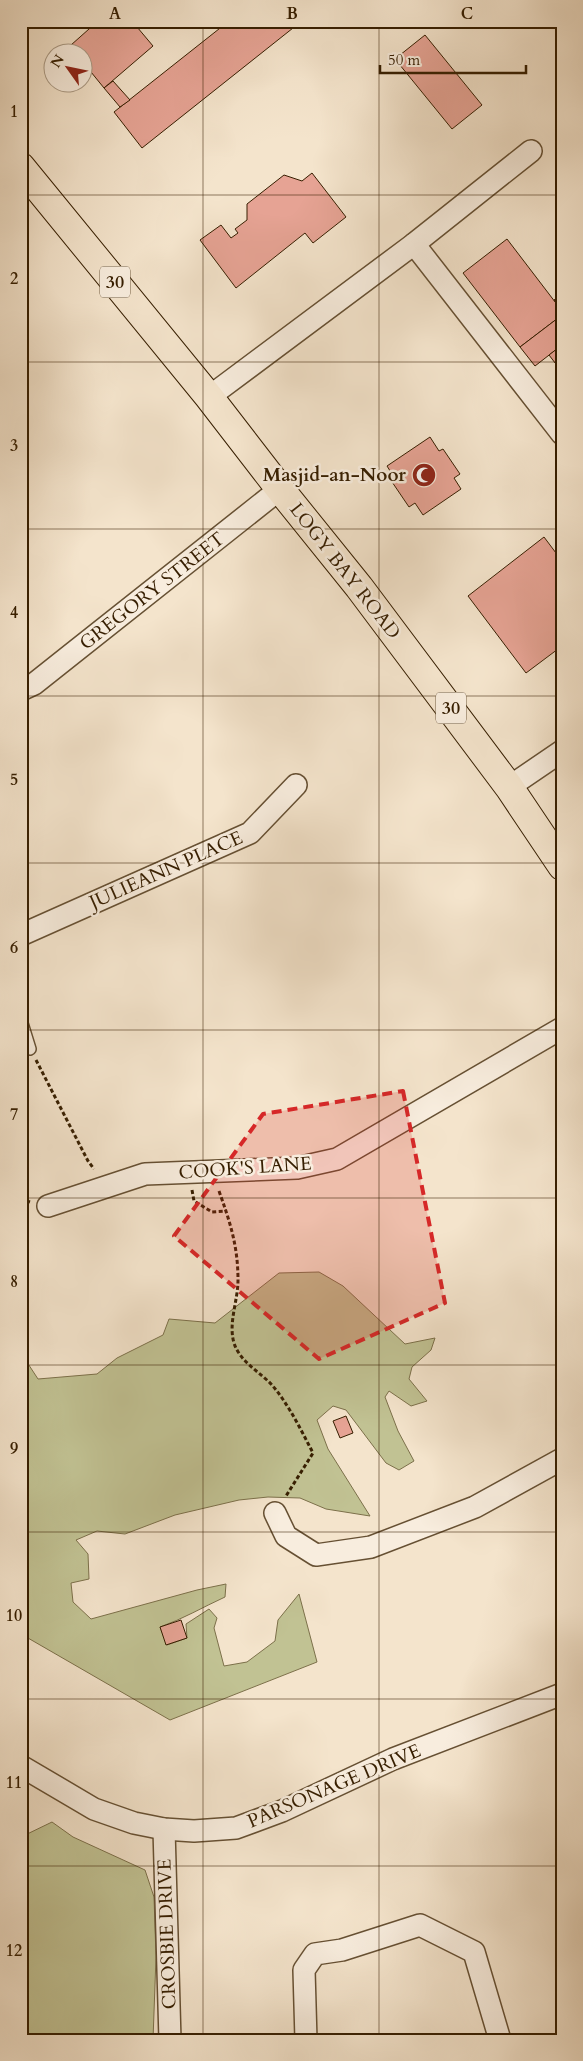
<svg xmlns="http://www.w3.org/2000/svg" width="583" height="2061" viewBox="0 0 583 2061" font-family="Cardo,serif">
<rect width="100%" height="100%" fill="#f4e4cc"/>
<filter id="stains"><feTurbulence type="fractalNoise" baseFrequency=".004" numOctaves="4"/><feColorMatrix values="0 0 0 0 .2 0 0 0 0 .09 0 0 0 0 .02 0 0 0 .5 -.17"/></filter>
<radialGradient id="worn" r=".72"><stop offset=".6" stop-color="#630" stop-opacity="0"/><stop offset="1" stop-color="#630" stop-opacity=".3"/></radialGradient>
<!-- green -->
<g fill="#c1c293" stroke="#7c704a">
<path d="M 319,1272 L 343,1286 L 405,1344 L 435,1338 L 431,1350 L 412,1367 L 409,1379 L 427,1401 L 411,1406 L 389,1391 L 385,1397 L 398,1431 L 414,1461 L 399,1470 L 386,1463 L 346,1410 L 333,1406 L 317,1420 L 328,1449 L 370,1516 L 326,1509 L 300,1498 L 268,1497 L 239,1500 L 175,1515 L 125,1534 L 97,1531 L 76,1540 L 88,1554 L 89,1579 L 71,1583 L 73,1602 L 91,1619 L 197,1590 L 226,1584 L 225,1597 C 203,1607 183,1619 160,1627 L 167,1645 L 187,1638 L 186,1624 L 209,1609 L 217,1618 L 214,1628 L 224,1666 L 247,1662 L 275,1641 L 278,1620 L 299,1594 L 317,1662 L 170,1720 L 21,1634 L 21,1353 L 38,1379 L 97,1374 L 117,1358 L 163,1335 L 169,1319 L 215,1323 L 279,1273 Z"/>
<path d="M 52,1822 L 73,1837 L 145,1870 L 154,1897 L 156,1957 L 153,2040 L 21,2040 L 21,1837 Z"/>
</g>
<!-- building -->
<g fill="#e6a394" stroke="#361e00">
<path d="M 98,21 L 132,21 L 153,46 L 104,88 L 91,72 L 82,79 L 82,52 L 77,52 L 71,45 Z"/>
<path d="M 229,21 L 288,21 L 293,28 L 142,148 L 114,112 Z"/>
<path d="M 425,35 L 482,105 L 452,129 L 395,59 Z"/>
<path d="M 113,81 L 130,100 L 120,107 L 104,88 Z"/>
<path d="M 312,173 L 346,217 L 313,243 L 305,233 L 236,288 L 200,240 L 221,225 L 231,238 L 238,233 L 235,229 L 247,220 L 247,204 L 284,175 L 302,181 Z"/>
<path d="M 507,239 L 562,311 L 562,315 L 520,347 L 463,273 Z"/>
<path d="M 562,294 L 562,311 L 554,300 Z"/>
<path d="M 562,315 L 562,345 L 535,366 L 520,347 Z"/>
<path d="M 562,345 L 562,372 L 549,355 Z"/>
<path d="M 430,437 L 439,451 L 443,449 L 460,474 L 454,478 L 461,489 L 423,515 L 415,503 L 409,507 L 388,476 L 392,474 L 387,466 Z"/>
<path d="M 544,537 L 562,561 L 562,646 L 526,673 L 468,596 Z"/>
<path d="M 346,1416 L 353,1433 L 340,1438 L 333,1421 Z"/>
<path d="M 181,1620 L 187,1638 L 166,1645 L 160,1627 Z"/>
</g>
<g fill="none" stroke-linecap="round" stroke-linejoin="round">
<!-- service casing -->
<g stroke="#665033" stroke-width="14">
<path id="service" d="M 21,1020 L 30,1049"/>
</g>
<!-- minor casing -->
<g stroke="#665033" stroke-width="24">
<g id="minor">
<path d="M 414,244 L 562,434"/>
<path d="M 209,397 L 414,244 L 531,151"/>
<path d="M 21,690 L 34,684 L 68,657 L 280,489"/>
<path d="M 509,787 L 562,751"/>
<path d="M 21,935 L 250,833 L 296,785"/>
<path d="M 48,1206 L 145,1174 L 297,1168 L 337,1159 L 562,1028"/>
<path d="M 275,1513 L 286,1536 L 316,1555 L 371,1547 L 475,1507 L 562,1459"/>
<path d="M 21,1766 L 94,1809 L 134,1823 L 164,1829 L 194,1831 L 236,1828 L 282,1811 L 393,1759 L 562,1694"/>
<path d="M 164,1829 L 170,2040"/>
<path d="M 306,2040 L 304,1970 L 315,1954 L 342,1950 L 420,1925 L 474,1952 L 500,2040"/>
</g>
</g>
<!-- primary casing -->
<g stroke="#361e00" stroke-width="30">
<path id="primary" d="M 21,167 L 209,397 L 280,489 L 359,587 L 509,787 L 562,866"/>
</g>
<!-- path -->
<g stroke="#361e00" stroke-width="3" stroke-dasharray="4 2.5" stroke-linecap="butt">
<path d="M 36,1060 L 88,1161 L 94,1169"/>
<path d="M 21,1075 L 26,1061"/>
<path d="M 192,1190 L 194,1201 L 212,1212 L 226,1211"/>
<path d="M 219,1191 C 230,1222 238,1246 238,1280 C 238,1301 228,1323 234,1343 C 240,1362 260,1372 272,1385 C 289,1405 301,1430 313,1453 L 286,1496"/>
<path d="M 21,1199 L 30,1202"/>
</g>
<!-- service -->
<use href="#service" stroke="#f8edde" stroke-width="11"/>
<!-- minor -->
<use href="#minor" stroke="#f8edde" stroke-width="21"/>
<!-- primary -->
<use href="#primary" stroke="#f4e4cc" stroke-width="28"/>
</g>
<!-- marked area -->
<path fill="#d62828" fill-opacity="0.2" stroke="#d62828" stroke-width="4" stroke-dasharray="10 6" stroke-linejoin="round" d="M 403,1091 L 445,1303 L 319,1359 L 174,1236 L 263,1114 Z"/>
<!-- grid -->
<path fill="none" stroke="#361e00" stroke-width="1" stroke-opacity="0.55" d="M 203,21 L 203,2040M 379,21 L 379,2040M 21,195 L 562,195M 21,362 L 562,362M 21,529 L 562,529M 21,696 L 562,696M 21,863 L 562,863M 21,1030 L 562,1030M 21,1198 L 562,1198M 21,1365 L 562,1365M 21,1532 L 562,1532M 21,1699 L 562,1699M 21,1866 L 562,1866"/>
<!-- icons -->
<defs>
<g id="mosque-disc" transform="scale(1.25)"><circle r="9.5" fill="#8f2418" stroke="#f8edde"/><path d="M3.5-4.9A6 6 0 1 0 3.5 4.9A5 5 0 1 1 3.5-4.9Z" fill="#fff"/></g>
</defs>
<g fill-rule="evenodd">
<use href="#mosque-disc" x="424" y="475"/>
</g>
<g text-anchor="middle" dominant-baseline="central" stroke-width="5" stroke-linejoin="round" paint-order="stroke">
<!-- shield labels -->
<g fill="#f8edde" stroke="#705c43" stroke-width="1">
<rect x="100" y="266.5" width="30" height="31" rx="4"/>
<rect x="436" y="692.5" width="30" height="31" rx="4"/>
</g>
<g font-size="18" font-weight="bold" fill="#361e00">
<text x="115" y="282">30</text>
<text x="451" y="708">30</text>
</g>
<!-- poi labels -->
<g font-size="19" font-weight="bold" fill="#361e00" stroke="#f8edde" text-anchor="end">
<text x="406" y="475">Masjid-an-Noor</text>
</g>
<!-- street labels -->
<g font-size="19" fill="#361e00" stroke="#f8edde">
<text transform="translate(345 571) rotate(52)">LOGY BAY ROAD</text>
<text transform="translate(152 591) rotate(-38)">GREGORY STREET</text>
<text transform="translate(166 870) rotate(-24)">JULIEANN PLACE</text>
<text transform="translate(245 1168) rotate(-4)">COOK'S LANE</text>
<text transform="translate(334 1786) rotate(-23)">PARSONAGE DRIVE</text>
<text transform="translate(167 1934) rotate(-92)">CROSBIE DRIVE</text>
</g>
</g>
<!-- margin -->
<rect width="583" height="2061" fill="none" stroke="#f4e4cc" stroke-width="55"/>
<!-- north arrow -->
<g transform="translate(68 68) rotate(303)"><circle r="24" fill="#f8edde" stroke="#aa9a85"/>
<path d="M0-4L9 19L0 12L-9 19Z" fill="#8f2418"/>
<text y="-8" font-size="14" font-weight="bold" text-anchor="middle" fill="#361e00">N</text>
</g>
<!-- scale -->
<path d="M380 65v8h146v-8" fill="none" stroke="#361e00" stroke-width="2.5"/>
<text x="388" y="65" font-size="15" fill="#361e00" stroke="#f8edde" stroke-width="4" paint-order="stroke">50 m</text>
<rect x="28" y="28" width="528" height="2006" fill="none" stroke="#361e00" stroke-width="2"/>
<g font-size="16" text-anchor="middle" font-weight="bold" fill="#361e00">
<text x="115" y="19">A</text>
<text x="292" y="19">B</text>
<text x="467" y="19">C</text>
<text x="14" y="117">1</text>
<text x="14" y="284">2</text>
<text x="14" y="451">3</text>
<text x="14" y="618">4</text>
<text x="14" y="785">5</text>
<text x="14" y="953">6</text>
<text x="14" y="1120">7</text>
<text x="14" y="1287">8</text>
<text x="14" y="1454">9</text>
<text x="14" y="1621">10</text>
<text x="14" y="1788">11</text>
<text x="14" y="1956">12</text>
</g>
<rect width="100%" height="100%" filter="url(#stains)"/>
<rect width="100%" height="100%" fill="url(#worn)"/>
</svg>
